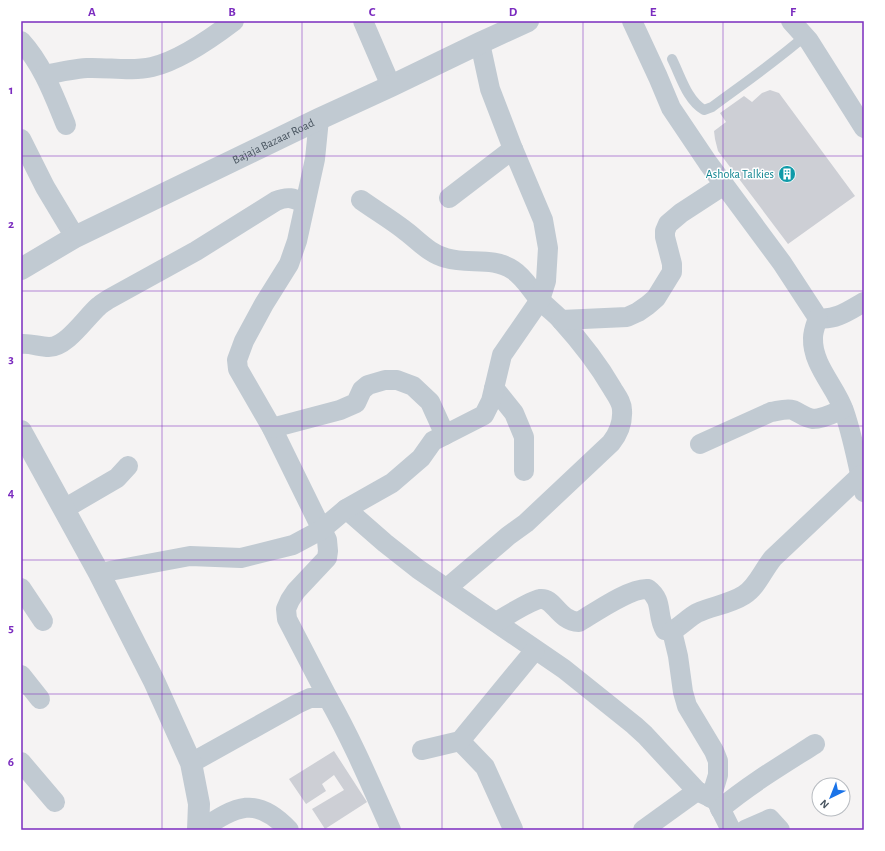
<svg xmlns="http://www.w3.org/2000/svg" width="885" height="851" viewBox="0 0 885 851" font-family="'Alegreya Sans',sans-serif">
<rect width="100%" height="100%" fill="#f5f3f3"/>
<!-- building -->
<g fill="#cdcfd5">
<path d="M 770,90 L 779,93 L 855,196 L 788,244 L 718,151 L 715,139 L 714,131 L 726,122 L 720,113 L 744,96 L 752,102 L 762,93 Z"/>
<path d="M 334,751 L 367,802 L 325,829 L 312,809 L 344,790 L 334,775 L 322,784 L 326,791 L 306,804 L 289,779 Z"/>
</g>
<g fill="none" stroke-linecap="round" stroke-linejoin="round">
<!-- service -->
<path stroke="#c1cad2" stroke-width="10" d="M 672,59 C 681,77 687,100 704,110 L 712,107 C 743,84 775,62 805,36"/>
<!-- minor -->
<g stroke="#c1cad2" stroke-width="20">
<path d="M 363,21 L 391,86"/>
<path d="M 632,21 L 658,77 L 671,108 L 708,163 L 782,263 L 818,318 C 835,321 850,310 864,302"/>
<path d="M 791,21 L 809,41 L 864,128"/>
<path d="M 21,41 C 43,65 54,96 66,125"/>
<path d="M 45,75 C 59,72 73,69 87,68 C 108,67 131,72 152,67 C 178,61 213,37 234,21"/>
<path d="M 319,119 L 315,159 L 297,241 L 289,264 L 264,304 L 244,341 L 237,360 L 238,369 L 272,428 L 327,540 L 328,551 L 327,558 L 296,591 L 290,600 L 286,609 L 287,619 L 328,698"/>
<path d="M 21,139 L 45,187 L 75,237"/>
<path d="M 449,198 L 513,149"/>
<path d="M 361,200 C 375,210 390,219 403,229 C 417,239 429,254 446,258 C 469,265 492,256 513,270 C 524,277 531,290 539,299 C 546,307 555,313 561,320 C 580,341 598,364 612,388 C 616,395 622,402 622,410 C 623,423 619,433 611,443 L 526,523 L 508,536 L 447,588"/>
<path d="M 818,318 C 816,324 813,331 813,338 C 812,365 836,387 844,411 C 853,437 858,465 864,492"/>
<path d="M 561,320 L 627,317 L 638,312 L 648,305 L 656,298 L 672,272 L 672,264 L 665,237 L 665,231 L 668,224 L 681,213 L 724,185"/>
<path d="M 21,344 C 31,343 39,347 49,347 C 67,347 86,317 99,306 C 102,303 106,301 109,299 L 196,251 L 276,201 C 288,196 293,198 305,203"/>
<path d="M 494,388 L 514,413 L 524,437 L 524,471"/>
<path d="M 272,428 L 340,410 L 356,403 L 362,390 L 368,385 L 385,380 L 397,380 L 413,386 L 430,402 L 445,435"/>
<path d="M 700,444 L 771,412 C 778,411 786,408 793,410 C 800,413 805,418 813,419 C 823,419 834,413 843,409"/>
<path d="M 64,509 L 117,478 L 128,466"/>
<path d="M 346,509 L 385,543 L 418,569 L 564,669 L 634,725 L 645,735 L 697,791 L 716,800 L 731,830"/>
<path d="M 99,573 L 190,556 L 241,558 L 293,545 L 321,530 L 346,509 L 392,483 L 421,458 L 433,441 L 484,415 L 491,401 L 502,355 L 540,300 L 546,281 L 548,248 L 543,220 L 513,149 L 490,89 L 480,43"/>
<path d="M 21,588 L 43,621"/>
<path d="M 496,622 C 507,616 529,601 540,599 C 554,597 558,621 579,622 C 594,613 631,587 648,589 C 664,601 656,615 665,630 L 672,631 C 681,626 688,618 697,613 C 712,606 730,604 744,595 C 757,587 763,570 773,558 L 861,475"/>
<path d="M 672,631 L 678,656 L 683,692 L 687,706 L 714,751 L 718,761 L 718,775 L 711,798"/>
<path d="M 21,675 L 40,699"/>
<path d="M 460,741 L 485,767 L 513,829"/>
<path d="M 422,750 L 460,741 L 535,650"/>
<path d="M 21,762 L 55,802"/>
<path d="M 191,763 L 297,704 L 310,698 L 328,698 C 352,740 371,785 391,830"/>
<path d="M 720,809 C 750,784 782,765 815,744"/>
<path d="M 200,830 C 236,807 255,794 289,830"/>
<path d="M 643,830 L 697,791"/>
<path d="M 745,830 L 770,819 L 780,830"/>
</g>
<!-- tertiary -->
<g stroke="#c1cad2" stroke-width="22">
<path id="s1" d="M 21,269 L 75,237 L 319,119 L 391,86 L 480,43 L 528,21"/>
<path d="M 21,431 L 99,573 L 154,681 L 191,763 L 199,804 L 198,830"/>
</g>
</g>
<!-- grid -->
<path fill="none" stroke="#7b2cbf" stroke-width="1" stroke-opacity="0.55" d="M 162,21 L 162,830M 302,21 L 302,830M 442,21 L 442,830M 583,21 L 583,830M 723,21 L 723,830M 21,156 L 864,156M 21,291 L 864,291M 21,426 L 864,426M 21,560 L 864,560M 21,694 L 864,694"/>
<!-- icons -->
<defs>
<g id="building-disc" transform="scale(0.9)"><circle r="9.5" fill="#0f9aa8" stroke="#fff"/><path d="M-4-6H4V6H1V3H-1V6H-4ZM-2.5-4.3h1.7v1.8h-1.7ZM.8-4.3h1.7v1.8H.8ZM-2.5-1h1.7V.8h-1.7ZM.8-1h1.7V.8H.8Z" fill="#fff"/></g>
</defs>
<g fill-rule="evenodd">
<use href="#building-disc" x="787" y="174"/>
</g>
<g text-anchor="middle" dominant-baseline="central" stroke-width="3" stroke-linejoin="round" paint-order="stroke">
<!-- street labels -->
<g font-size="12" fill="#4a5661" stroke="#fff">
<text stroke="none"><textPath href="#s1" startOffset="283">Bajaja Bazaar Road</textPath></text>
</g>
<!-- culture labels -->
<g font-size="12" fill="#0d838f" stroke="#fff" text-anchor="end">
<text x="774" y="174">Ashoka Talkies</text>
</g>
</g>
<!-- border -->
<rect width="885" height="851" fill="none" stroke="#ffffff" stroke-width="44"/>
<!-- north arrow -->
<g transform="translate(831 797) rotate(223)"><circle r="19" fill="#ffffff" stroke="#b7bbc0"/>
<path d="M0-3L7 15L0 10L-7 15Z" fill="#1a73e8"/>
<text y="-6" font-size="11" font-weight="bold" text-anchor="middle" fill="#4a5661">N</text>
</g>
<rect x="22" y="22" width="841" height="807" fill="none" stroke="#7b2cbf" stroke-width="1.5"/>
<g font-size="13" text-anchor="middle" font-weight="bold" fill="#7b2cbf">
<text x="92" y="16">A</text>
<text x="232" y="16">B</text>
<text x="372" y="16">C</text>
<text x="513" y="16">D</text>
<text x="653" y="16">E</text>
<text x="793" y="16">F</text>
<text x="11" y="94">1</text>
<text x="11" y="228">2</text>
<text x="11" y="363">3</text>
<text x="11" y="497">4</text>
<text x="11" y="632">5</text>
<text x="11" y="766">6</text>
</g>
</svg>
